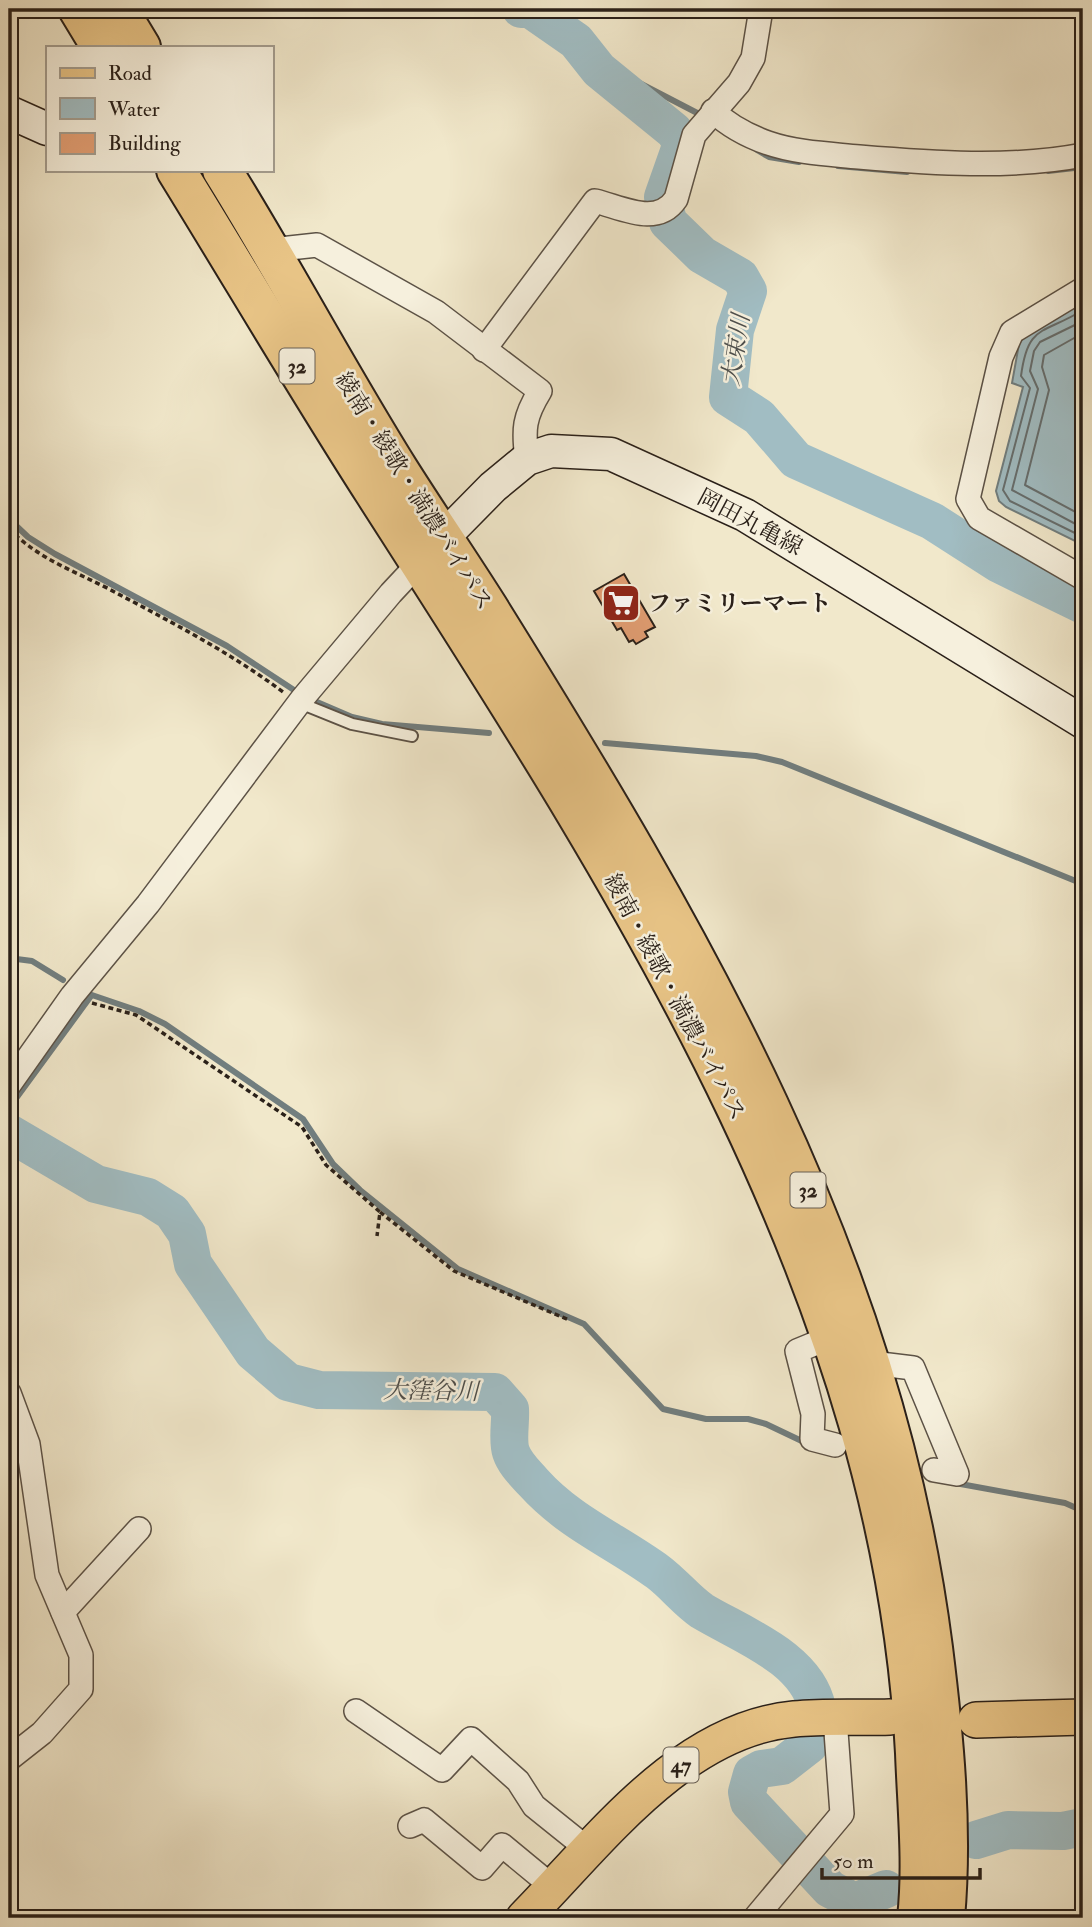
<svg xmlns="http://www.w3.org/2000/svg" width="1092" height="1927" viewBox="0 0 1092 1927" font-family="'IM FELL Double Pica','Noto Serif JP',serif">
<rect width="100%" height="100%" fill="#f1e8cb"/>
<filter id="stains"><feTurbulence type="fractalNoise" baseFrequency=".00286" numOctaves="4"/><feColorMatrix values="0 0 0 0 .2 0 0 0 0 .09 0 0 0 0 .02 0 0 0 .5 -.17"/></filter>
<radialGradient id="worn" r=".72"><stop offset=".6" stop-color="#630" stop-opacity="0"/><stop offset="1" stop-color="#630" stop-opacity=".3"/></radialGradient>
<!-- water -->
<path fill="#a1bdc3" stroke="#717e7f" stroke-width="2" d="M 1083,302 L 1083,545 L 1006,507 L 999,501 L 996,491 L 1023,387 L 1012,383 L 1019,344 L 1029,330 Z"/>
<g fill="none" stroke-linecap="round" stroke-linejoin="round">
<!-- shore -->
<g stroke="#666e6e" stroke-width="2">
<path d="M 1083,310 C 1043,335 1028,323 1021,376 L 1030,388 L 1003,490 L 1010,501 L 1083,537"/>
<path d="M 1083,321 L 1040,342 L 1034,351 L 1030,371 L 1038,389 L 1012,490 L 1083,528"/>
<path d="M 1083,333 L 1044,355 L 1042,367 L 1049,390 L 1025,485 L 1083,516"/>
</g>
<!-- stream -->
<g stroke="#717e7f" stroke-width="6">
<path d="M 544,9 L 582,32 L 604,59 L 624,75 L 703,116"/>
<path d="M 757,150 L 769,157 L 799,162"/>
<path d="M 838,166 L 907,172"/>
<path d="M 1048,171 L 1083,167"/>
<path d="M 9,519 L 28,537 L 55,554 L 227,646 L 300,694"/>
<path d="M 310,699 L 352,717 L 382,724 L 489,733"/>
<path d="M 605,743 L 756,756 L 782,762 L 1083,884"/>
<path d="M 9,958 L 32,961 L 63,980"/>
<path d="M 86,993 L 139,1011 L 165,1024 L 303,1119 L 333,1164 L 360,1190 L 458,1269 L 584,1324 L 663,1409 L 706,1419 L 748,1419 L 766,1424 L 808,1444"/>
<path d="M 9,1108 L 91,996"/>
<path d="M 955,1483 L 1065,1503 L 1083,1511"/>
</g>
<!-- river -->
<g stroke="#a1bdc3" stroke-width="38">
<path d="M 521,9 L 530,9 L 576,41 L 599,70 L 674,131 L 682,143 L 663,197 L 668,222 L 702,255 L 740,277 L 748,291 L 735,330 L 728,397 L 759,417 L 796,460 L 932,521 L 999,564 L 1083,605"/>
<path d="M 9,1133 L 96,1184 L 148,1197 L 172,1212 L 187,1234 L 193,1264 L 253,1352 L 288,1382 L 319,1390 L 495,1392 L 510,1409 C 511,1422 507,1440 511,1452 C 515,1464 525,1473 533,1482 C 570,1523 614,1540 658,1572 C 674,1584 686,1600 702,1611 C 742,1635 807,1658 817,1708"/>
<path d="M 809,1745 L 782,1766 L 761,1769 L 752,1774 L 747,1792 L 749,1802 L 830,1889 L 855,1902 L 886,1889"/>
<path d="M 976,1840 L 1008,1830 L 1063,1831 L 1083,1827"/>
</g>
</g>
<!-- building -->
<path fill="#e29e73" stroke="#2a2019" stroke-width="2" d="M 624,574 L 655,627 L 645,632 L 648,637 L 636,644 L 633,640 L 629,642 L 621,628 L 617,630 L 594,591 Z"/>
<g fill="none" stroke-linecap="round" stroke-linejoin="round">
<!-- lane casing -->
<g stroke="#5c5246" stroke-width="14">
<path id="lane" d="M 300,703 L 352,724 L 412,736"/>
</g>
<!-- street casing -->
<g stroke="#5c5246" stroke-width="26">
<g id="street">
<path d="M 713,111 C 729,126 748,136 768,143 C 797,153 829,154 859,157 C 931,163 1011,169 1083,155"/>
<path d="M 271,250 L 317,245 L 436,312 L 540,391 C 524,417 523,429 527,459"/>
<path d="M 1083,289 L 1012,332 L 1001,357 L 968,499 L 979,518 L 1083,578"/>
<path d="M 484,350 L 595,201 C 623,208 657,227 676,199 L 694,135 L 739,83 L 753,58 L 761,9"/>
<path d="M 9,1085 L 72,996 L 148,904 L 302,699 L 391,593 L 420,562"/>
<path d="M 831,1337 L 797,1351 L 813,1414 L 812,1439 L 835,1445"/>
<path d="M 872,1363 L 913,1368 L 957,1474 L 934,1470"/>
<path d="M 9,1393 L 28,1444 L 47,1575 L 81,1655 L 81,1689 L 42,1733 L 9,1759"/>
<path d="M 63,1612 L 139,1529"/>
<path d="M 356,1711 L 442,1770 L 471,1739 L 518,1781 L 534,1806 L 590,1851"/>
<path d="M 410,1826 L 424,1820 L 482,1868 L 502,1845 L 554,1888"/>
<path d="M 755,1918 L 842,1814 L 835,1718"/>
</g>
</g>
<!-- secondary casing -->
<g stroke="#2a2019" stroke-width="35">
<g id="secondary">
<path d="M 9,112 L 47,129"/>
<path d="M 428,553 L 493,487 L 527,459 L 551,451 L 611,454 L 745,515 L 1083,722"/>
</g>
</g>
<!-- primary casing -->
<g stroke="#2a2019" stroke-width="38">
<g id="primary">
<path d="M 976,1720 L 1083,1717"/>
<path d="M 524,1918 C 598,1843 681,1729 794,1719 C 825,1716 858,1718 890,1717"/>
</g>
</g>
<!-- highway casing -->
<g stroke="#2a2019" stroke-width="42">
<g id="highway">
<path d="M 78,9 L 101,47"/>
<path d="M 118,9 L 141,47"/>
<path d="M 176,170 C 242,277 306,386 374,492 C 620,876 891,1285 915,1753 C 917,1807 923,1865 917,1918"/>
<path d="M 222,170 C 283,268 337,371 399,470 C 428,516 459,561 488,607 C 693,936 883,1257 933,1648 C 944,1736 953,1829 945,1918"/>
</g>
</g>
<!-- path -->
<g stroke="#2a2019" stroke-width="3.5" stroke-dasharray="5 3.5" stroke-linecap="butt">
<path d="M 9,529 C 39,559 72,570 109,589 C 169,621 228,651 283,692"/>
<path d="M 92,1003 L 136,1015 L 302,1127 L 326,1165 L 380,1212 L 377,1236"/>
<path d="M 380,1212 L 454,1271 L 569,1320"/>
</g>
<!-- lane -->
<use href="#lane" stroke="#f6f0dd" stroke-width="10"/>
<!-- street -->
<use href="#street" stroke="#f6f0dd" stroke-width="23"/>
<!-- secondary -->
<use href="#secondary" stroke="#f6f0dd" stroke-width="32"/>
<!-- primary -->
<use href="#primary" stroke="#e8c486" stroke-width="35"/>
<!-- highway -->
<use href="#highway" stroke="#e8c486" stroke-width="38"/>
</g>
<!-- icons -->
<defs>
<g id="supermarket-square" transform="scale(2.0125)"><rect x="-9" y="-9" width="18" height="18" rx="4" fill="#8f2418" stroke="#f6f0dd"/><path d="M-6-5.5h2.5l.6 2H6L4.5 2H-2.5L-4.4-4H-6ZM-1.5 3.2a1.3 1.3 0 1 0 .1 0ZM3 3.2a1.3 1.3 0 1 0 .1 0Z" fill="#fff"/></g>
</defs>
<g fill-rule="evenodd">
<use href="#supermarket-square" x="621" y="603"/>
</g>
<g text-anchor="middle" dominant-baseline="central" stroke-width="5" stroke-linejoin="round" paint-order="stroke">
<!-- shield labels -->
<g fill="#f6f0dd" stroke="#675e54" stroke-width="2">
<rect x="279.5" y="348.5" width="35" height="35" rx="5"/>
<rect x="790.5" y="1172.5" width="35" height="35" rx="5"/>
<rect x="663.5" y="1747.5" width="35" height="35" rx="5"/>
</g>
<g font-size="21" font-weight="bold" fill="#2a2019">
<text x="297" y="366">32</text>
<text x="808" y="1190">32</text>
<text x="681" y="1765">47</text>
</g>
<!-- street labels -->
<g font-size="23" fill="#2a2019" stroke="#f6f0dd">
<text transform="translate(414 491) rotate(58)">綾南・綾歌・満濃バイパス</text>
<text transform="translate(750 522) rotate(28)">岡田丸亀線</text>
<text transform="translate(675 997) rotate(62)">綾南・綾歌・満濃バイパス</text>
</g>
<!-- poi labels -->
<g font-size="23" font-weight="bold" fill="#2a2019" stroke="#f6f0dd" text-anchor="start">
<text x="648" y="603">ファミリーマート</text>
</g>
<!-- water labels -->
<g font-size="24" font-style="italic" fill="#4e4f4c" stroke="#f6f0dd">
<text transform="translate(736 350) rotate(-81)">大束川</text>
<text transform="translate(431 1391) rotate(1)">大窪谷川</text>
</g>
</g>
<!-- margin -->
<rect width="1092" height="1927" fill="none" stroke="#f1e8cb" stroke-width="35"/>
<rect x="10" y="10" width="1071" height="1906" fill="none" stroke="#2a2019" stroke-width="3.5"/>
<rect x="18" y="18" width="1057" height="1892" fill="none" stroke="#2a2019" stroke-width="2"/>
<!-- legend -->
<rect x="46" y="46" width="228" height="126" fill="#f6f0dd" stroke="#a49d8f" stroke-width="2"/>
<rect x="60" y="68" width="35" height="10" fill="#e8c486" stroke="#a49d8f" stroke-width="2"/>
<text x="108" y="80" font-size="21" fill="#2a2019">Road</text>
<rect x="60" y="98" width="35" height="21" fill="#a1bdc3" stroke="#a49d8f" stroke-width="2"/>
<text x="108" y="116" font-size="21" fill="#2a2019">Water</text>
<rect x="60" y="133" width="35" height="21" fill="#e29e73" stroke="#a49d8f" stroke-width="2"/>
<text x="108" y="150" font-size="21" fill="#2a2019">Building</text>
<!-- scale -->
<path d="M822 1868v10h158v-10" fill="none" stroke="#2a2019" stroke-width="3.5"/>
<text x="833" y="1868" font-size="21" fill="#2a2019" stroke="#f6f0dd" stroke-width="5" paint-order="stroke">50 m</text>
<rect width="100%" height="100%" filter="url(#stains)"/>
<rect width="100%" height="100%" fill="url(#worn)"/>
</svg>
